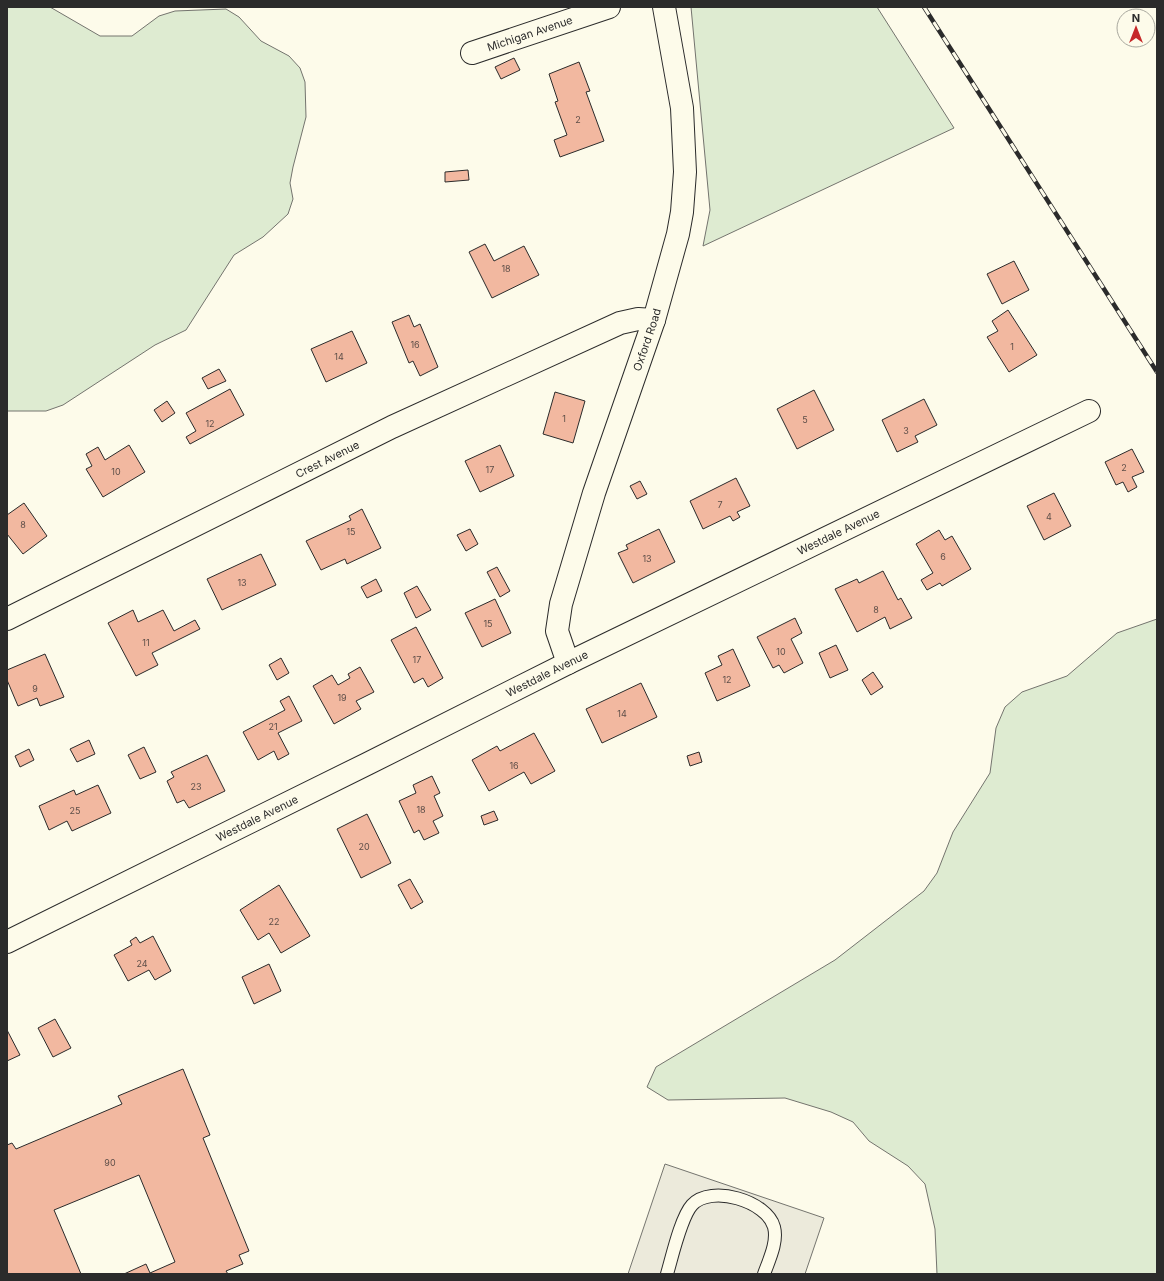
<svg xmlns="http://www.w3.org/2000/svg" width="1164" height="1281" viewBox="0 0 1164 1281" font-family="Inter,sans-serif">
<rect width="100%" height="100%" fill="#fdfbea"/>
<!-- green -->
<g fill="#deebd1" stroke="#74746e">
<path d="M 7,7 L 50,7 L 100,36 L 132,36 L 159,16 L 175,11 L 226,9 L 239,17 L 261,41 L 289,56 L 300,68 L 305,82 L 306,117 L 293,167 L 290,183 L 293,199 L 288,214 L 263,237 L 234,255 L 186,330 L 155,345 L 63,405 L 46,411 L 7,411 Z"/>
<path d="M 691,7 L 877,7 L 954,128 L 703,246 L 710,210 Z"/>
<path d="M 1157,619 L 1157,1274 L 937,1274 L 935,1229 L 925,1184 L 908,1166 L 869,1141 L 853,1122 L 831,1112 L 785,1098 L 668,1100 L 647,1087 L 656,1067 L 835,960 L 924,891 L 937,873 L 953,832 L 990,773 L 996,728 L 1005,707 L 1022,692 L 1067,676 L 1117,633 Z"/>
</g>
<!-- parking -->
<path fill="#eceadb" stroke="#74746e" d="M 665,1164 L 824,1218 L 805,1274 L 628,1274 Z"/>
<!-- building -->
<g fill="#f2b8a0" stroke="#2b2b2b">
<path d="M 514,58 L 520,70 L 501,79 L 495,67 Z"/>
<path d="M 579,62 L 590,91 L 586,92 L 604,141 L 560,157 L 554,140 L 567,135 L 555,102 L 558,101 L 549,74 Z"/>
<path d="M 468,170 L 469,180 L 445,182 L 445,172 Z"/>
<path d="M 485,244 L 494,261 L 524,246 L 539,275 L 492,298 L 469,252 Z"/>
<path d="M 1014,261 L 1029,290 L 1002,304 L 987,274 Z"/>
<path d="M 1008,310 L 1037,355 L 1009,372 L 987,337 L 998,331 L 992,321 Z"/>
<path d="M 409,315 L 414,327 L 420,324 L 438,367 L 420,376 L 413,361 L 409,363 L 392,322 Z"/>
<path d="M 352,331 L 367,363 L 326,382 L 311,349 Z"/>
<path d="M 219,369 L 226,381 L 208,389 L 202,378 Z"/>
<path d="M 230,389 L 244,415 L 190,444 L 186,437 L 196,431 L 186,413 Z"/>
<path d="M 814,390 L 834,430 L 797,449 L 777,409 Z"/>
<path d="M 555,392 L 585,401 L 573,443 L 543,434 Z"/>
<path d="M 924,399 L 937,425 L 915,436 L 918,442 L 897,452 L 882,420 Z"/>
<path d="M 167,401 L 175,413 L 162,422 L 154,410 Z"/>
<path d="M 129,445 L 145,472 L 103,497 L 86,469 L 92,466 L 86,454 L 98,447 L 105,460 Z"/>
<path d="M 500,445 L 514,476 L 480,492 L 465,461 Z"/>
<path d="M 1132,449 L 1144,472 L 1132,477 L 1137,487 L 1128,492 L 1123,482 L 1116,485 L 1105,462 Z"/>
<path d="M 736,478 L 750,506 L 737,512 L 740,517 L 733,521 L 730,516 L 703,529 L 690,501 Z"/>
<path d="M 640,481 L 647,494 L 637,499 L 630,486 Z"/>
<path d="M 1054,493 L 1071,526 L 1044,540 L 1027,506 Z"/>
<path d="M 24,503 L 47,536 L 23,554 L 7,534 L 7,515 Z"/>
<path d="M 362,509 L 381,548 L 347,564 L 345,559 L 321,570 L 306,541 L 351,520 L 349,516 Z"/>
<path d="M 470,529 L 478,544 L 466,551 L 457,535 Z"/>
<path d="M 659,529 L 675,562 L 633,583 L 618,553 L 628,549 L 626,545 Z"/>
<path d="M 939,530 L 945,540 L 952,536 L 971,569 L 942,586 L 940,583 L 927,590 L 921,580 L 933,573 L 916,544 Z"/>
<path d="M 261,554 L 276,585 L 222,610 L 207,579 Z"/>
<path d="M 497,567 L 510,591 L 500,597 L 487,572 Z"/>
<path d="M 883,571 L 898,600 L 901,598 L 912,618 L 890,629 L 885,617 L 857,632 L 835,589 L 857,579 L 859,583 Z"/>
<path d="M 376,579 L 382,591 L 367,598 L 361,587 Z"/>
<path d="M 417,586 L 431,610 L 416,618 L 404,593 Z"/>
<path d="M 495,599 L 511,633 L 482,647 L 465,613 Z"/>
<path d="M 133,610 L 138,622 L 163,610 L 174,631 L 195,620 L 200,629 L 152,653 L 158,665 L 136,676 L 108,623 Z"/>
<path d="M 795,618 L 802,633 L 791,639 L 803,663 L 784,673 L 779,665 L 773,668 L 757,637 Z"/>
<path d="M 416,627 L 443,678 L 428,687 L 423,678 L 414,683 L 391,640 Z"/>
<path d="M 836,645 L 848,670 L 830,678 L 819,653 Z"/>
<path d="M 733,649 L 750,686 L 717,701 L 705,673 L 722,665 L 718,656 Z"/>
<path d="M 45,654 L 64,697 L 40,706 L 37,698 L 18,706 L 7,680 L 7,670 Z"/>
<path d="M 281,658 L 289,673 L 277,680 L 269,665 Z"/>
<path d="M 360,667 L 374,692 L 356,701 L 361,709 L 334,724 L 313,686 L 332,675 L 338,685 L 350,678 L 348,674 Z"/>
<path d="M 873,672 L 883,687 L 871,695 L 862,680 Z"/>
<path d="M 641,683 L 657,717 L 602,743 L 586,709 Z"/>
<path d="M 289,696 L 302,721 L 278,733 L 289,754 L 278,760 L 274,751 L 258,760 L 243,732 L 285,710 L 280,701 Z"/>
<path d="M 534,733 L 555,771 L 531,784 L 524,772 L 489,791 L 472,760 L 497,746 L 500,751 Z"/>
<path d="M 89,740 L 95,754 L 77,762 L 70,749 Z"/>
<path d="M 144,747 L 156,772 L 140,779 L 128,755 Z"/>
<path d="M 29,749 L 34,760 L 20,767 L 15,756 Z"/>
<path d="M 699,752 L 702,762 L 690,766 L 687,756 Z"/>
<path d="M 207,755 L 225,791 L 189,808 L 184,800 L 177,803 L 167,781 L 174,777 L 171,772 Z"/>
<path d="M 432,776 L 440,793 L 434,796 L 443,816 L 433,821 L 439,833 L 424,840 L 419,830 L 414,833 L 399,801 L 416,793 L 413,785 Z"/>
<path d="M 98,785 L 111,813 L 72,831 L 67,821 L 49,830 L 39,806 L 74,790 L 76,795 Z"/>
<path d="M 494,811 L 498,820 L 484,825 L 481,816 Z"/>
<path d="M 367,814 L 391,863 L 361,878 L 337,829 Z"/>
<path d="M 410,879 L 423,902 L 411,909 L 398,885 Z"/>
<path d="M 279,885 L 310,936 L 281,953 L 269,933 L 258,940 L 240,910 Z"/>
<path d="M 153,936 L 171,971 L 155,980 L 149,970 L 128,981 L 114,955 L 132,945 L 130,941 L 136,937 L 140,943 Z"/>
<path d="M 269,964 L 281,991 L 254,1004 L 242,977 Z"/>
<path d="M 55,1019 L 71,1048 L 53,1057 L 38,1028 Z"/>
<path d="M 7,1030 L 20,1055 L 7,1061 Z"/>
<path d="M 183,1069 L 210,1135 L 203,1138 L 249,1251 L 239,1255 L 243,1264 L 226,1271 L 228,1274 L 124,1274 L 146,1264 L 150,1273 L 175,1262 L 139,1175 L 54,1210 L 81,1274 L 7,1274 L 7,1145 L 12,1143 L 16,1149 L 122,1104 L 118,1096 Z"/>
</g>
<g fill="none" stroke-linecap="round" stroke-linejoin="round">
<!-- lane casing -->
<g stroke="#2b2b2b" stroke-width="14">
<path id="lane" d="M 667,1274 C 672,1257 681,1217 692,1205 C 711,1184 767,1201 774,1227 C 778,1242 769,1260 764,1274"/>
</g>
<!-- street casing -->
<g stroke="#2b2b2b" stroke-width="24">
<g id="street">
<path id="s1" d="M 472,53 L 609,7"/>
<path id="s2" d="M 7,619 L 392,427 L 620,323 L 638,319 L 654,320"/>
<path id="s3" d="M 568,663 L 557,631 L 561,604 L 594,493 L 654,320 L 678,234 L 682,212 L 685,172 L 682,108 L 664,7"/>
<path id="s4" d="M 7,942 L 367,764 L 568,663 L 1089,411"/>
</g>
</g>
<!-- lane -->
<use href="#lane" stroke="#fdfbea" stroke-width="12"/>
<!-- street -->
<use href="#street" stroke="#fdfbea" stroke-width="22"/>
<!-- rail casing -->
<g stroke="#2b2b2b" stroke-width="4.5">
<path id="rail" d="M 924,7 L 1157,372"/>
</g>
<!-- rail -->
<use href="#rail" stroke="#fdfbea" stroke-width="3" stroke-dasharray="9" stroke-linecap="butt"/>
</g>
<g text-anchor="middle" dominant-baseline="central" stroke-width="3" stroke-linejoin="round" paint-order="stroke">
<!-- number labels -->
<g font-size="9" fill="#5d4e48">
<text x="578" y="119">2</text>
<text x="506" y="268">18</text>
<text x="415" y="344">16</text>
<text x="1012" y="346">1</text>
<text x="339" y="356">14</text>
<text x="564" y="418">1</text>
<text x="805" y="419">5</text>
<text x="210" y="423">12</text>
<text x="906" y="430">3</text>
<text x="1124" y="467">2</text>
<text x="490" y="469">17</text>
<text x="116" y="471">10</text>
<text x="720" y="504">7</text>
<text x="1049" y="516">4</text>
<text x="23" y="524">8</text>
<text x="351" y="531">15</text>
<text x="943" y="556">6</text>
<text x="647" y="558">13</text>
<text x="242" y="582">13</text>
<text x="876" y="609">8</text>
<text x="488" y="623">15</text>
<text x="146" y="642">11</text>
<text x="781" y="651">10</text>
<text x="417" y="659">17</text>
<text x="727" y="679">12</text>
<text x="35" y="688">9</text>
<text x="342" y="697">19</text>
<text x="622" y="713">14</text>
<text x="273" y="726">21</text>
<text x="514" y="765">16</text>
<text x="196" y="786">23</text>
<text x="421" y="809">18</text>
<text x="75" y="810">25</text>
<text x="364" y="846">20</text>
<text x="274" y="921">22</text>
<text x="142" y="963">24</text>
<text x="110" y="1162">90</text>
</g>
<!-- street labels -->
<g font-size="11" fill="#2b2b2b" stroke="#fdfbea">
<text stroke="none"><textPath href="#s1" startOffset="61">Michigan Avenue</textPath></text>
<text stroke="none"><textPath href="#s3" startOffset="339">Oxford Road</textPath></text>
<text stroke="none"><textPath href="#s2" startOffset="358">Crest Avenue</textPath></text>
<text stroke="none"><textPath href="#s4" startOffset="927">Westdale Avenue</textPath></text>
<text stroke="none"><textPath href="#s4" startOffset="603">Westdale Avenue</textPath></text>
<text stroke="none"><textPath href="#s4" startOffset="279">Westdale Avenue</textPath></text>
</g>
</g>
<!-- border -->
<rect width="1164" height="1281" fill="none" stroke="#2b2b2b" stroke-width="16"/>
<!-- north arrow -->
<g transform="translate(1136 28)"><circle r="19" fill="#fdfbea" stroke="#a9a89e"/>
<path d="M0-3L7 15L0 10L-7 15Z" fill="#c62828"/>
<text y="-6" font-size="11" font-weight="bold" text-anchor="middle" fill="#2b2b2b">N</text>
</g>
</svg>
